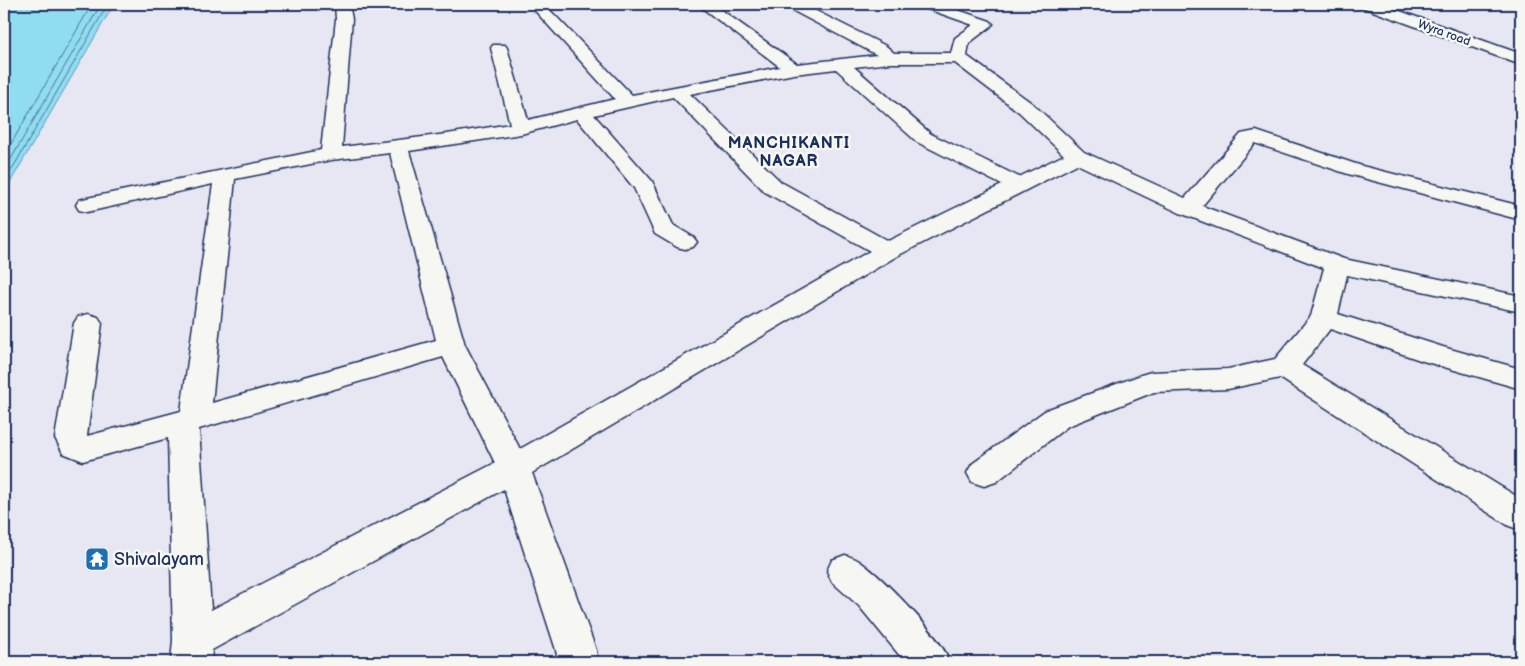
<svg xmlns="http://www.w3.org/2000/svg" width="1525" height="666" viewBox="0 0 1525 666" font-family="'Balsamiq Sans',sans-serif">
<rect width="100%" height="100%" fill="#e7e7f3"/>
<filter id="ink" filterUnits="userSpaceOnUse"><feTurbulence type="fractalNoise" baseFrequency=".02" numOctaves="2"/><feDisplacementMap in="SourceGraphic" scale="10" xChannelSelector="R" yChannelSelector="G"/><feConvolveMatrix kernelMatrix="1 2 1 2 8 2 1 2 1" color-interpolation-filters="sRGB"/></filter>
<g filter="url(#ink)">
<!-- water -->
<path fill="#90dcf0" stroke="#6197b6" d="M 4,4 L 114,4 L 4,193 Z"/>
<g fill="none" stroke-linecap="round" stroke-linejoin="round">
<!-- shore -->
<g stroke="#4a7498" stroke-width="1">
<path d="M 4,156 L 92,4"/>
<path d="M 4,171 L 101,4"/>
<path d="M 4,183 L 108,4"/>
</g>
<!-- street casing -->
<g stroke="#1b2f5e" stroke-width="3">
<g id="street">
<path d="M 335,4 L 349,4 L 352,19 L 342,147 L 447,134 L 510,124 L 491,48 L 493,45 L 505,45 L 507,48 L 528,120 L 615,99 L 529,4 L 544,4 L 632,95 L 780,67 L 697,4 L 713,4 L 797,64 L 877,55 L 786,7 L 784,4 L 802,4 L 886,46 L 894,53 L 951,53 L 955,38 L 973,25 L 922,7 L 920,4 L 940,4 L 990,21 L 993,24 L 990,27 L 969,43 L 967,56 L 1033,104 L 1084,152 L 1185,198 L 1241,134 L 1256,131 L 1362,166 L 1521,206 L 1521,220 L 1348,174 L 1255,143 L 1202,206 L 1344,259 L 1521,296 L 1521,312 L 1347,275 L 1338,314 L 1443,347 L 1521,369 L 1521,389 L 1423,361 L 1330,329 L 1302,365 L 1521,499 L 1521,530 L 1509,526 L 1280,378 L 1228,389 L 1154,392 L 1068,426 L 996,482 L 984,486 L 972,482 L 967,473 L 972,464 L 1046,410 L 1141,375 L 1151,372 L 1228,369 L 1275,359 L 1311,316 L 1324,268 L 1180,213 L 1077,164 L 897,256 L 532,473 L 596,650 L 598,662 L 558,662 L 556,650 L 504,489 L 212,650 L 211,662 L 171,662 L 173,640 L 168,438 L 83,461 L 63,453 L 55,438 L 74,323 L 78,317 L 88,314 L 98,317 L 102,323 L 87,436 L 181,411 L 213,184 L 87,212 L 79,210 L 76,205 L 79,200 L 87,198 L 321,150 L 336,19 ZM 890,63 L 955,63 L 1019,112 L 1064,155 L 1019,177 L 931,134 L 854,67 ZM 836,69 L 917,142 L 1002,185 L 888,241 L 781,182 L 690,94 L 794,74 ZM 673,97 L 765,192 L 870,251 L 520,449 L 465,345 L 409,151 L 521,134 L 577,119 L 634,188 L 655,234 L 677,247 L 685,249 L 693,247 L 697,242 L 693,237 L 673,225 L 652,181 L 594,115 ZM 390,153 L 436,340 L 212,403 L 235,179 L 331,160 ZM 443,357 L 495,463 L 211,610 L 199,429 Z"/>
<path d="M 845,555 C 850,557 855,558 859,561 C 883,577 941,637 950,662 L 905,662 L 859,606 L 832,582 L 827,571 L 832,560 Z"/>
</g>
</g>
<!-- primary casing -->
<g stroke="#1b2f5e" stroke-width="3">
<path id="primary" d="M 1360,4 L 1380,4 L 1521,54 L 1521,65 L 1362,7 Z"/>
</g>
<!-- street -->
<use href="#street" fill="#f6f6f2" fill-rule="evenodd"/>
<!-- primary -->
<use href="#primary" fill="#f6f6f2" fill-rule="evenodd"/>
</g>
</g>
<!-- icons -->
<defs>
<g id="temple-square" transform="scale(1.25)"><rect x="-9" y="-9" width="18" height="18" rx="4" fill="#1f6fb2" stroke="#f6f6f2"/><path d="M0-6L5-2H3V0L6.5 2.5H4V6H1.5V3h-3V6H-4V2.5H-6.5L-3 0V-2H-5Z" fill="#fff"/></g>
</defs>
<g fill-rule="evenodd">
<use href="#temple-square" x="97" y="559"/>
</g>
<g text-anchor="middle" dominant-baseline="central" stroke-width="5" stroke-linejoin="round" paint-order="stroke">
<!-- far-street labels -->
<g font-size="12" fill="#1b2f5e" stroke="#f6f6f2">
<text transform="translate(1444 33) rotate(20)">Wyra road</text>
</g>
<!-- far-district labels -->
<g font-size="16" font-weight="bold" letter-spacing="1" fill="#1b2f5e" stroke="#f6f6f2">
<text x="789" y="143">MANCHIKANTI<tspan x="789" dy="18">NAGAR</tspan></text>
</g>
<!-- near-poi labels -->
<g font-size="18" fill="#1b2f5e" stroke="#f6f6f2" text-anchor="start">
<text x="114" y="559">Shivalayam</text>
</g>
</g>
<!-- margin -->
<rect width="1525" height="666" fill="none" stroke="#f6f6f2" stroke-width="20"/>
<rect x="10" y="10" width="1505" height="646" fill="none" stroke="#1b2f5e" stroke-width="2" filter="url(#ink)"/>
</svg>
